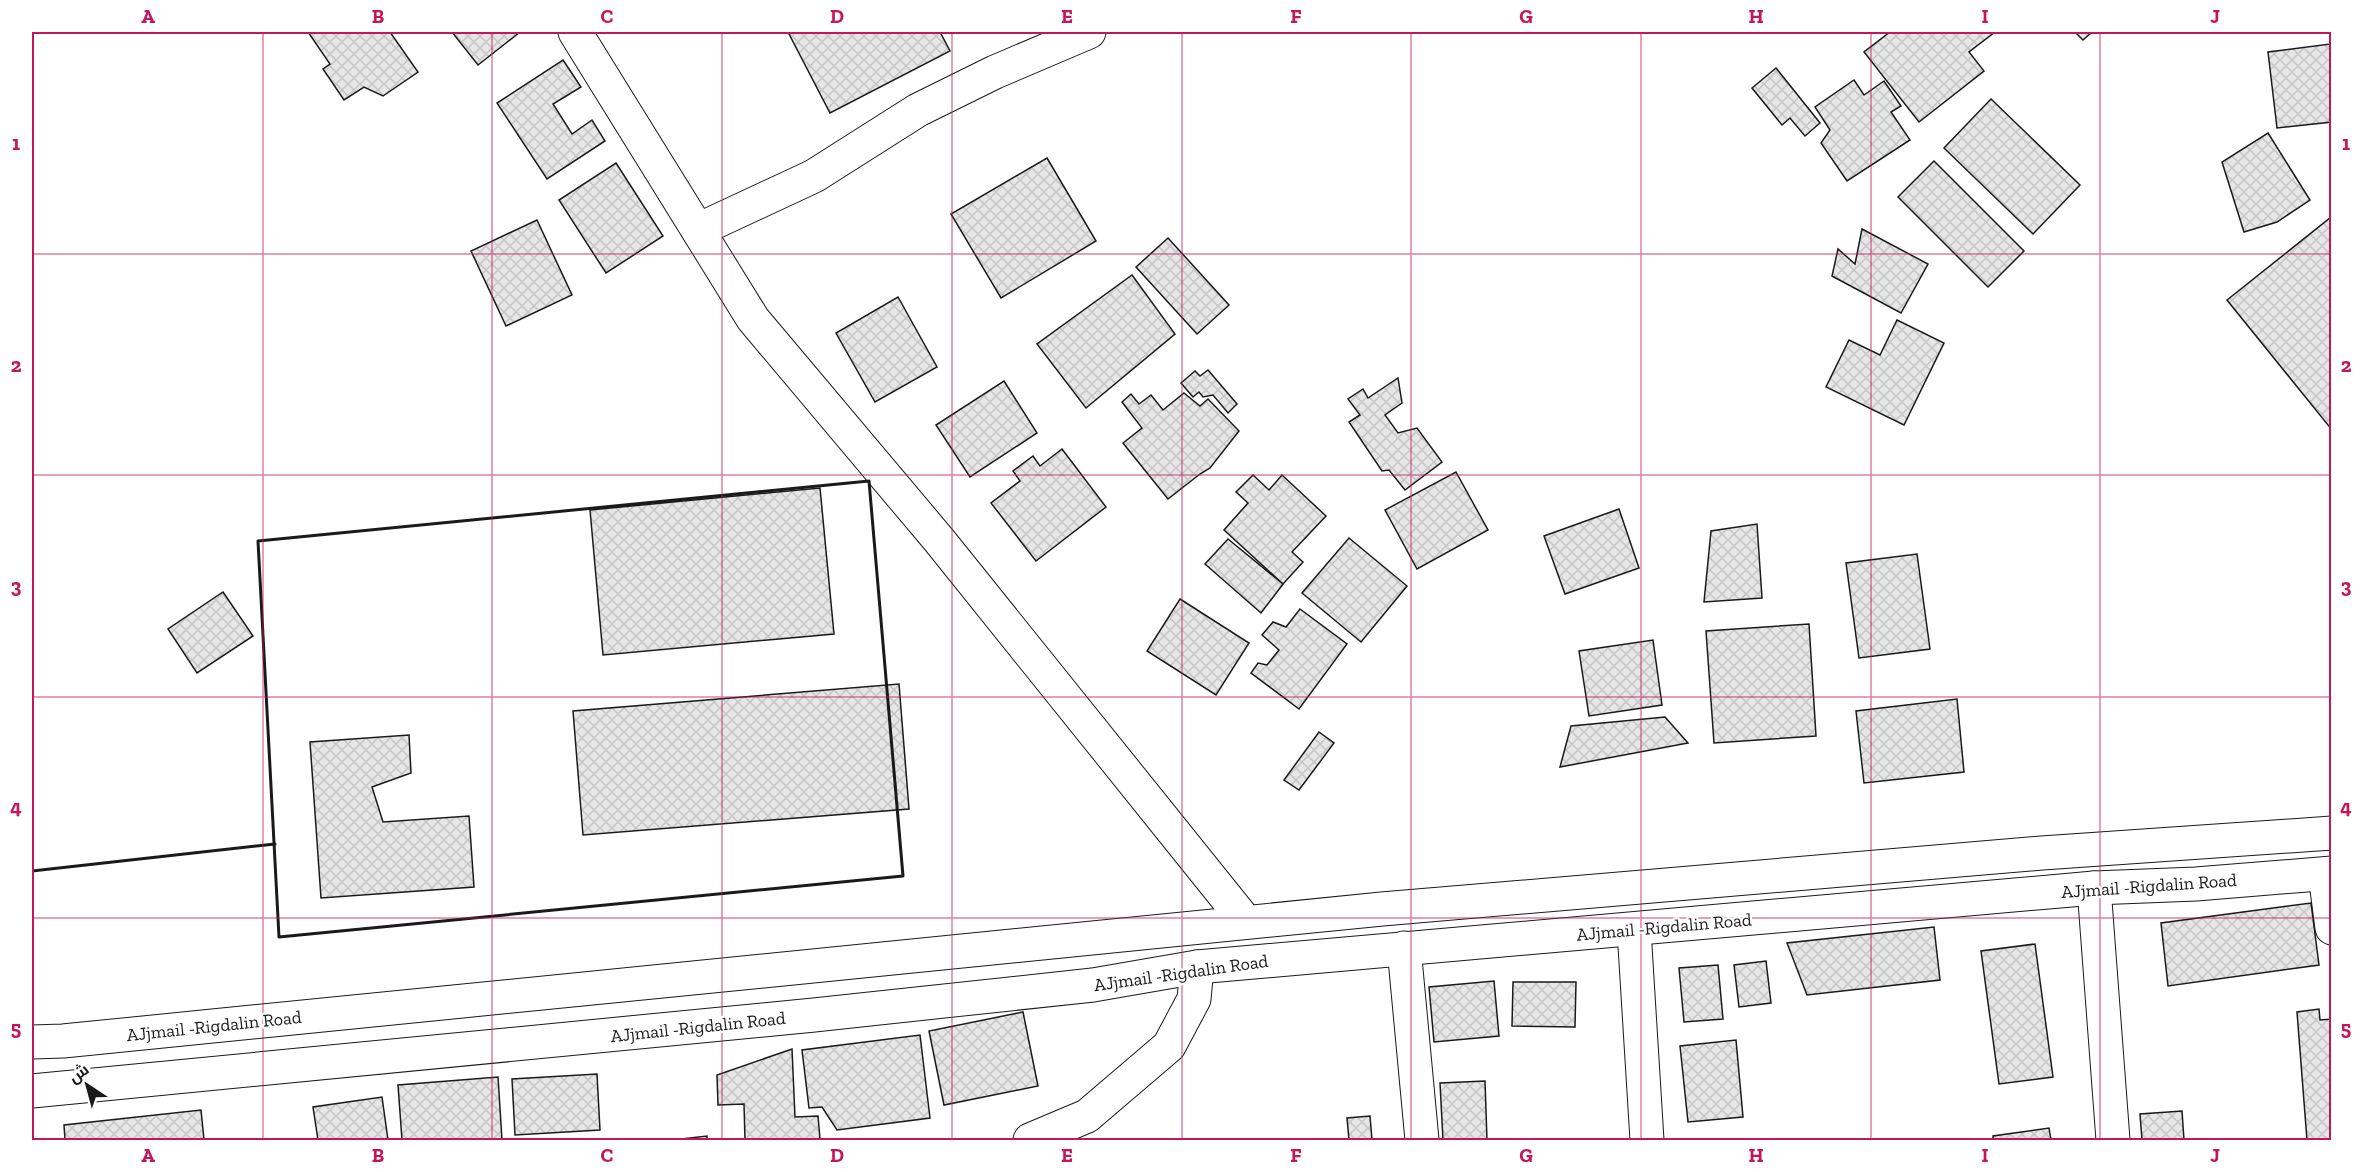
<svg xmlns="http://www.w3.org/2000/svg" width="2363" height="1172" viewBox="0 0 2363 1172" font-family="'Zilla Slab',Cairo,serif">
<defs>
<pattern id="building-cross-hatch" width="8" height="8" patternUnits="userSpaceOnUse" patternTransform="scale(1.5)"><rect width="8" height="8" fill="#e6e6e6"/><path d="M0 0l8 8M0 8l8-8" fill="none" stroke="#c5c5c5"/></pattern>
</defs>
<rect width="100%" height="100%" fill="#fff"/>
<!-- building -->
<g fill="url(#building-cross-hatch)" stroke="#1a1a1a" stroke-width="1.5">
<path d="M 308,32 L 390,32 L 418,72 L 383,96 L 364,87 L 344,100 L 323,69 L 330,64 Z"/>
<path d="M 452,32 L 520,32 L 478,65 Z"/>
<path d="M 788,32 L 940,32 L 950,51 L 830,113 Z"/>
<path d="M 1890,32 L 1995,32 L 1969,52 L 1984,71 L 1919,122 L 1864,52 Z"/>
<path d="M 2075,32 L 2092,32 L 2083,40 Z"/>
<path d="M 2330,44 L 2332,122 L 2277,128 L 2268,52 Z"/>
<path d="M 563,60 L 581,87 L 553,104 L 572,134 L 592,120 L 605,141 L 547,179 L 497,103 Z"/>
<path d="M 1776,68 L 1820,123 L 1805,136 L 1790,118 L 1782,125 L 1752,88 Z"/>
<path d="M 1854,80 L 1864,95 L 1884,81 L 1901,106 L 1891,112 L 1910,140 L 1847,181 L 1821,143 L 1830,130 L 1815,107 Z"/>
<path d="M 1991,99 L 2080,185 L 2033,234 L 1944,148 Z"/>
<path d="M 2268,133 L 2310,200 L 2277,222 L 2244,232 L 2222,162 Z"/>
<path d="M 1047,158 L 1096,241 L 1001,298 L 951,214 Z"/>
<path d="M 1934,161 L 2024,251 L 1988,287 L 1898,197 Z"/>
<path d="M 616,163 L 663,236 L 606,273 L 559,200 Z"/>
<path d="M 2330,218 L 2332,219 L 2332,430 L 2227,300 Z"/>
<path d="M 537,220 L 572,295 L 506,326 L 471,251 Z"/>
<path d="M 1862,229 L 1928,264 L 1901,313 L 1832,276 L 1838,249 L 1855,264 Z"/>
<path d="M 1168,238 L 1229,305 L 1197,334 L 1136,267 Z"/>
<path d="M 1132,275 L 1175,334 L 1086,408 L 1037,344 Z"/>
<path d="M 898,297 L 937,367 L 875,402 L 836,333 Z"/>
<path d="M 1897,320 L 1944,343 L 1904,425 L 1826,387 L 1849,340 L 1880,355 Z"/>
<path d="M 1208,370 L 1237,404 L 1228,413 L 1213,395 L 1203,397 L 1199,392 L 1193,397 L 1181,383 L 1195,371 L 1200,376 Z"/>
<path d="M 1398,378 L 1402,403 L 1385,415 L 1398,433 L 1417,428 L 1442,462 L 1405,490 L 1389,470 L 1382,471 L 1349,422 L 1360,415 L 1348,399 L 1363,389 L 1368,398 Z"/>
<path d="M 1004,381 L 1037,433 L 970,477 L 936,425 Z"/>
<path d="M 1184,393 L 1200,406 L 1208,399 L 1239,431 L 1210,468 L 1200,474 L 1168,499 L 1123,443 L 1142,428 L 1122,402 L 1131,394 L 1139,404 L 1151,395 L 1163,410 Z"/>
<path d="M 1062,449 L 1106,507 L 1036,561 L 991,503 L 1020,481 L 1013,471 L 1033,456 L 1040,466 Z"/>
<path d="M 1456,472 L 1488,530 L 1417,569 L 1385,510 Z"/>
<path d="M 1253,475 L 1269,490 L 1282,475 L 1326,516 L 1292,552 L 1303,562 L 1283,584 L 1224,530 L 1248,503 L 1236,492 Z"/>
<path d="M 820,488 L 834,634 L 603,655 L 590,510 Z"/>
<path d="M 1619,509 L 1639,568 L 1565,594 L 1544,536 Z"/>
<path d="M 1757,524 L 1762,598 L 1704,602 L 1711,531 Z"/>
<path d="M 1349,538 L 1407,586 L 1361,642 L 1302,593 Z"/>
<path d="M 1228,539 L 1283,584 L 1261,613 L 1205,564 Z"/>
<path d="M 1917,554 L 1930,649 L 1859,658 L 1846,563 Z"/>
<path d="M 223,592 L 253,636 L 197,673 L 168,629 Z"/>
<path d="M 1180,599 L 1249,643 L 1216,695 L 1147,651 Z"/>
<path d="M 1300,609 L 1347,644 L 1299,709 L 1251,673 L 1258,663 L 1267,665 L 1279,650 L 1262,635 L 1273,622 L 1286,627 Z"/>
<path d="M 1809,624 L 1816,736 L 1714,743 L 1706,631 Z"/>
<path d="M 1653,640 L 1662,705 L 1589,716 L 1579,651 Z"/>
<path d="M 899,684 L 909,809 L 583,835 L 573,711 Z"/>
<path d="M 1957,699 L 1964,772 L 1864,783 L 1856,711 Z"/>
<path d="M 1665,717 L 1688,743 L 1560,767 L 1571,726 Z"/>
<path d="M 1319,732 L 1334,743 L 1299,790 L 1284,780 Z"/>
<path d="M 409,735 L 411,773 L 372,787 L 383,822 L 469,816 L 474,887 L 321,898 L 310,742 Z"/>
<path d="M 2311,903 L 2319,965 L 2168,986 L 2161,923 Z"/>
<path d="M 1934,927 L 1940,980 L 1807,995 L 1787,943 Z"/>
<path d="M 2035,944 L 2053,1077 L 1999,1084 L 1981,951 Z"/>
<path d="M 1766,961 L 1771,1003 L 1739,1007 L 1734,965 Z"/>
<path d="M 1718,965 L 1723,1019 L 1684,1022 L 1679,968 Z"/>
<path d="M 1494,981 L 1499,1036 L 1434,1042 L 1429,987 Z"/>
<path d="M 1513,982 L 1576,982 L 1575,1027 L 1512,1026 Z"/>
<path d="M 2319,1009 L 2320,1020 L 2332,1019 L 2332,1140 L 2307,1140 L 2297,1012 Z"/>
<path d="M 1023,1012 L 1038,1086 L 944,1105 L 929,1031 Z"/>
<path d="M 920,1035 L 930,1118 L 837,1130 L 822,1107 L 809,1108 L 802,1050 Z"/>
<path d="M 1736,1040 L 1743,1117 L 1688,1122 L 1680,1046 Z"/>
<path d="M 792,1049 L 795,1117 L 818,1116 L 820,1139 L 745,1140 L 744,1104 L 718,1105 L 717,1075 Z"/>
<path d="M 597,1074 L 600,1130 L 515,1135 L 512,1079 Z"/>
<path d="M 498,1077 L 502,1140 L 402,1140 L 398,1085 Z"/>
<path d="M 1485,1081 L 1487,1140 L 1443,1140 L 1440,1083 Z"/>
<path d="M 382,1097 L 388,1140 L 318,1140 L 313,1107 Z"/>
<path d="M 201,1110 L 204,1140 L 65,1140 L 64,1125 Z"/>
<path d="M 2182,1111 L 2184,1140 L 2142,1140 L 2140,1114 Z"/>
<path d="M 1370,1116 L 1372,1140 L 1349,1140 L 1347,1118 Z"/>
<path d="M 2049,1128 L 2051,1140 L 1993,1140 L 1993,1136 Z"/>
<path d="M 707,1136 L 707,1140 L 681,1139 Z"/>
</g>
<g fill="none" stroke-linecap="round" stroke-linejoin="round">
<!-- minor casing -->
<g stroke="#1a1a1a" stroke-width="35">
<g id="minor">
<path d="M 575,32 L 753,319 L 939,540 L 1246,922"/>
<path d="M 698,230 L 814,176 L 918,110 L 995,72 L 1089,32"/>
<path d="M 2325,874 L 2332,928"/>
<path d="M 2094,888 L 2113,1140"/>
<path d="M 1634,930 L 1647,1140"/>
<path d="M 1404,948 L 1422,1140"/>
<path d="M 1030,1140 L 1087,1116 L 1169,1046 L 1194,999 L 1197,967"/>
</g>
</g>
<!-- primary casing -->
<g stroke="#1a1a1a" stroke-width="35">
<g id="primary">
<path d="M 32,1042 L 63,1041 L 1382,909 L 2042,853 L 2332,833"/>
<path d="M 32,1091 L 814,1015 L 1093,985 L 1197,967 L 2094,888 L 2196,884 L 2332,873"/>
</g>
</g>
<!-- minor -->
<use href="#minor" stroke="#fff" stroke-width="33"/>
<!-- primary -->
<use href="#primary" stroke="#fff" stroke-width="33"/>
<!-- wall -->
<g stroke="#1a1a1a" stroke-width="3">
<path d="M 869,481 L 903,876 L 279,937 L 258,541 Z"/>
<path d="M 32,871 L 275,844"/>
</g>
</g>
<!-- grid -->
<path fill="none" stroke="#c2185b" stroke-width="1.5" stroke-opacity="0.55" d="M 263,32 L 263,1140M 492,32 L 492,1140M 722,32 L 722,1140M 952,32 L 952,1140M 1182,32 L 1182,1140M 1411,32 L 1411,1140M 1641,32 L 1641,1140M 1871,32 L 1871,1140M 2100,32 L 2100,1140M 32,254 L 2332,254M 32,475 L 2332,475M 32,697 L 2332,697M 32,918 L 2332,918"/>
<g text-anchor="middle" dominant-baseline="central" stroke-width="4.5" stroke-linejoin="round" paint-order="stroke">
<!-- street labels -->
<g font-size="18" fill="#1a1a1a" stroke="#fff">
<text transform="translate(2149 886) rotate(-4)">AJjmail -Rigdalin Road</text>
<text transform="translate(1664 927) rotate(-5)">AJjmail -Rigdalin Road</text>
<text transform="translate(1181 973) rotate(-8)">AJjmail -Rigdalin Road</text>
<text transform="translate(214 1026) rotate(-6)">AJjmail -Rigdalin Road</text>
<text transform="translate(698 1027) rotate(-6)">AJjmail -Rigdalin Road</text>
</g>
</g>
<!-- border -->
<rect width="2363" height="1172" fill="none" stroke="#ffffff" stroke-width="66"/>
<!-- north arrow -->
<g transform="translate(87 1085) rotate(324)" stroke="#ffffff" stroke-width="4.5" paint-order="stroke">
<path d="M0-4.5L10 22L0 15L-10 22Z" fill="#1a1a1a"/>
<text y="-9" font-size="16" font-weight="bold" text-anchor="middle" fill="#1a1a1a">ش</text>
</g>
<rect x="33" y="33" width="2297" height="1106" fill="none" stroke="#c2185b" stroke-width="2"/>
<g font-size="20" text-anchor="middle" font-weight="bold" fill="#c2185b">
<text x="148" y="23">A</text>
<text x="378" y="23">B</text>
<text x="607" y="23">C</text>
<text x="837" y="23">D</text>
<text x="1067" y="23">E</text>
<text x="1296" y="23">F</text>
<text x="1526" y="23">G</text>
<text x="1756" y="23">H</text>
<text x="1985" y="23">I</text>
<text x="2215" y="23">J</text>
<text x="16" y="150">1</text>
<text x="2346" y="150">1</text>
<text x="16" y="372">2</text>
<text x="2346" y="372">2</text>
<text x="16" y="593">3</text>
<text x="2346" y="593">3</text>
<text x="16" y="814">4</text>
<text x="2346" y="814">4</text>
<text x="16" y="1035">5</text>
<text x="2346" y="1035">5</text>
<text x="148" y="1162">A</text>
<text x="378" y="1162">B</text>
<text x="607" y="1162">C</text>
<text x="837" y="1162">D</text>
<text x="1067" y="1162">E</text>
<text x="1296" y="1162">F</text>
<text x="1526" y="1162">G</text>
<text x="1756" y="1162">H</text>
<text x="1985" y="1162">I</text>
<text x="2215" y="1162">J</text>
</g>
</svg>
